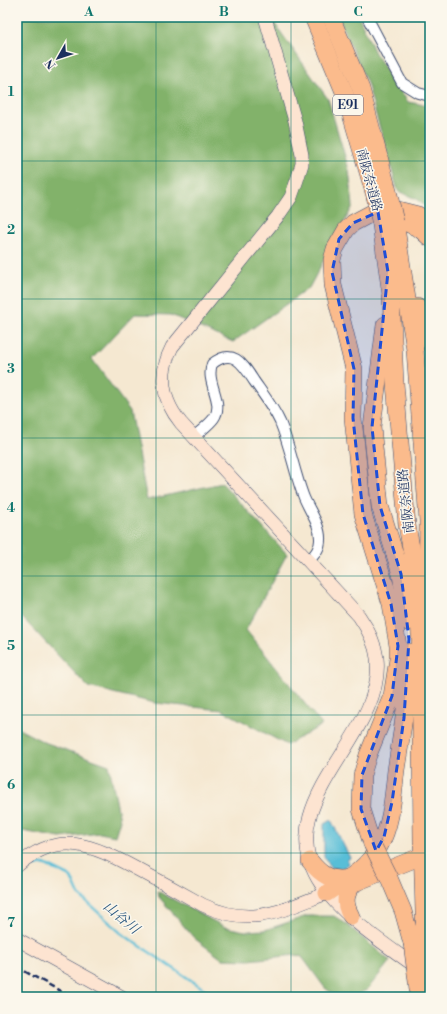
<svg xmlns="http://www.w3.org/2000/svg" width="447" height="1014" viewBox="0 0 447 1014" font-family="'Libre Bodoni','Noto Serif JP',serif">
<rect width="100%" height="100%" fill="#fbf7ec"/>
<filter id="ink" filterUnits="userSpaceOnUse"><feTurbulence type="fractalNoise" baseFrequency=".025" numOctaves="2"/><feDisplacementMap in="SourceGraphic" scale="8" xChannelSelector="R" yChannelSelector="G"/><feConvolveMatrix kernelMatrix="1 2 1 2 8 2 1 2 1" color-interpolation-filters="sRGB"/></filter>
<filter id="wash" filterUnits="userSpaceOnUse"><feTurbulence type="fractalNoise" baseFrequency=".012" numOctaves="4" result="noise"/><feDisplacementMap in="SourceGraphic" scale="16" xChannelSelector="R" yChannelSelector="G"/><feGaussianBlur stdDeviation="0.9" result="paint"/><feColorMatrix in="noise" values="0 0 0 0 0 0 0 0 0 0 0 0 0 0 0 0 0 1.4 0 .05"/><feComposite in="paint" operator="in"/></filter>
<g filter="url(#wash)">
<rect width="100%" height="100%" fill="#f5e8d1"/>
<!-- forest -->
<g fill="#82b26b" stroke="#4e7064">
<path d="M 17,17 L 270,17 L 328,99 L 349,170 L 353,206 L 309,288 L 233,342 L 171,315 L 135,314 L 92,359 L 130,411 L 147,500 L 222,483 L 287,554 L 246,630 L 322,725 L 287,745 L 222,710 L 155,703 L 88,687 L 17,612 Z"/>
<path d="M 338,17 L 359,17 L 375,53 L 408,102 L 430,106 L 430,210 L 416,199 L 398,191 L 367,83 Z"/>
<path d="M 17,728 L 44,742 L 109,765 L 120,820 L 115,836 L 100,833 L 60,838 L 17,830 Z"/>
<path d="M 157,891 L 225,927 L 245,931 L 265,930 L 307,916 L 334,916 L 345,923 L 390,961 L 367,990 L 351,997 L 342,997 L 336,996 L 325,988 L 302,957 L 296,955 L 249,960 L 222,959 L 194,938 L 159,897 Z"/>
</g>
<!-- water -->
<path fill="#59bed7" stroke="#3a769a" d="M 331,820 L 350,858 L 347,860 L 349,864 L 341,869 L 332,868 L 324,857 L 324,824 Z"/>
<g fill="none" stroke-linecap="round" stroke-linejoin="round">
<!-- stream -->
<path stroke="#59bed7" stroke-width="2.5" d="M 21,869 L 44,864 L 71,877 L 79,895 L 121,933 L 216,997"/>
</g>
</g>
<g filter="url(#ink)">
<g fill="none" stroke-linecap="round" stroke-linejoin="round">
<!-- street casing -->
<g stroke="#3c4b6f" stroke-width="12">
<g id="street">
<path d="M 367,17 L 402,83 L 418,93 L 430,96"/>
<path d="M 194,437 C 200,431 209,425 214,418 C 225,402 205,383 212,364 C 233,347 243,364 254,381 C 263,394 273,407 280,422 C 290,446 294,471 303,495 C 308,509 321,525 320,540 C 320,549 314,555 309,561"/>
</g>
</g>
<!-- secondary casing -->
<g stroke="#3c4b6f" stroke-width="14">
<g id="secondary">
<path d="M 265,17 L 295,121 L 302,155 L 302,164 L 297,180 L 291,197 L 278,216 L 172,347 C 158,374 162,400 181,423 L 359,616 C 368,629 375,642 377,658 C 386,738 266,802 321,884 C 342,917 388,946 419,969"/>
<path d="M 17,866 C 59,829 92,845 135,868 C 158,880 180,892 203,905 C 252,928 280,911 327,893"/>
<path d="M 17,939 L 122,997"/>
</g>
</g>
<!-- highway casing -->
<g stroke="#3c4b6f" stroke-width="18">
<g id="highway">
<path d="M 313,17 L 345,94 L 375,196"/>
<path d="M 331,17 L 361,89 L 389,195"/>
<path d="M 395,222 L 415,350 L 428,521 L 427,593"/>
<path d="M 407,223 L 420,229 L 430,238"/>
<path d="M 381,225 L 391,295 L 395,383 L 407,525 L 417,582 L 420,635 L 422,842 L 425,947"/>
<path d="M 417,307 L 430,342"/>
<path d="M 385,325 L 372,427 L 380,506 L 401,574 L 408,622"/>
<path d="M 372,844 L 361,809 L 362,775 L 368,755 L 392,696 L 398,659 L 398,646 L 391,604 L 363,514 L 353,418 L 354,369 L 333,285 L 332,260 L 335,249 L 346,230 L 353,223 L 370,214 L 398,210 L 418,215 L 430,223"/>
<path d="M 310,861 C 321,875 332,883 351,877"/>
<path d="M 389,878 L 403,911 L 412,943"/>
<path d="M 349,885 L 417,858"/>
<path d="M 327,893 C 346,880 367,868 379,847 C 392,824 393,795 396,770 C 402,731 409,692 409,652"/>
<path d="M 351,916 C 344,904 344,893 355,883"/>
</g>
</g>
<!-- street -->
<use href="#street" stroke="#fff" stroke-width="10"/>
<!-- secondary -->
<use href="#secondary" stroke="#fde4d1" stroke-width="13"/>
<!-- highway -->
<use href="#highway" stroke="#fbbb8c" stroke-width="17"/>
<!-- rail -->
<path stroke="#1b2f5e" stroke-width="2.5" stroke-dasharray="6 3" stroke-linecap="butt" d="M 17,967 L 71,997"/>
<!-- highway-bridge casing -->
<g stroke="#3c4b6f" stroke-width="18" stroke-linecap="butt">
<g id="highway-bridge">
<path d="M 389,195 L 395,222"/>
<path d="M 375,196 L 381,225"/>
<path d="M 372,844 L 389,878"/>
<path d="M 412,943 L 419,997"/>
<path d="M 425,947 L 427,973"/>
</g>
</g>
<!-- highway-bridge -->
<use href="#highway-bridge" stroke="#fbbb8c" stroke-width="17"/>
</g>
</g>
<!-- marked area -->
<path fill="#1d4ed8" fill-opacity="0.2" stroke="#1d4ed8" stroke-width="3" stroke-dasharray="8 5" stroke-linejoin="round" d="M 378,212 L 388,272 L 372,427 L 380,506 L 401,574 L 409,639 L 404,718 L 392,802 L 384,837 L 376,851 L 361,809 L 362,775 L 392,696 L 398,646 L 391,604 L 363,514 L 353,418 L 354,369 L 332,272 L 339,239 L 353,223 Z"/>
<!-- grid -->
<path fill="none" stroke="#0f766e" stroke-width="1" stroke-opacity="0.55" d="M 156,17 L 156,997M 291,17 L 291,997M 17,161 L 430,161M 17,299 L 430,299M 17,438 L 430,438M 17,576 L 430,576M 17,715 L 430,715M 17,853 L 430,853"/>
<g text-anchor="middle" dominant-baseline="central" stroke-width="3" stroke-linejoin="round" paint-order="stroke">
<!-- shield labels -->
<rect fill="#fbf7ec" stroke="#5e6b89" stroke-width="1" x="333" y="95" width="30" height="20" rx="3"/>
<g font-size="12" font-weight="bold" fill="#1b2f5e">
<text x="348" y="105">E91</text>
</g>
<!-- street labels -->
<g font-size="13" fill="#1b2f5e" stroke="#fbf7ec">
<text transform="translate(369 180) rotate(75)">南阪奈道路</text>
<text transform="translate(406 501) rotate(-96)">南阪奈道路</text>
</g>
<!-- water labels -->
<g font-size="14" font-style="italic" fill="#2e5a82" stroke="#fbf7ec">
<text transform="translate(121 918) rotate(40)">山谷川</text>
</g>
</g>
<!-- margin -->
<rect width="447" height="1014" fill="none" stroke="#fbf7ec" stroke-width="44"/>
<!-- north arrow -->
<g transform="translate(58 58) rotate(231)" stroke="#fbf7ec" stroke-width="3" paint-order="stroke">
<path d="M0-3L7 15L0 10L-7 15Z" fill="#1b2f5e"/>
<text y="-6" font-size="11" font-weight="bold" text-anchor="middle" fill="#1b2f5e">N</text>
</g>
<rect x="22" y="22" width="403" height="970" fill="none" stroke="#0f766e" stroke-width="1.5"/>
<g font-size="13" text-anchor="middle" font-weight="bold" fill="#0f766e">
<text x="89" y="16">A</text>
<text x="224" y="16">B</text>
<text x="358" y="16">C</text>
<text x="11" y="96">1</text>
<text x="11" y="234">2</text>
<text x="11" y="373">3</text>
<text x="11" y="512">4</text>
<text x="11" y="650">5</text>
<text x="11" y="789">6</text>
<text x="11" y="927">7</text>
</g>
</svg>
